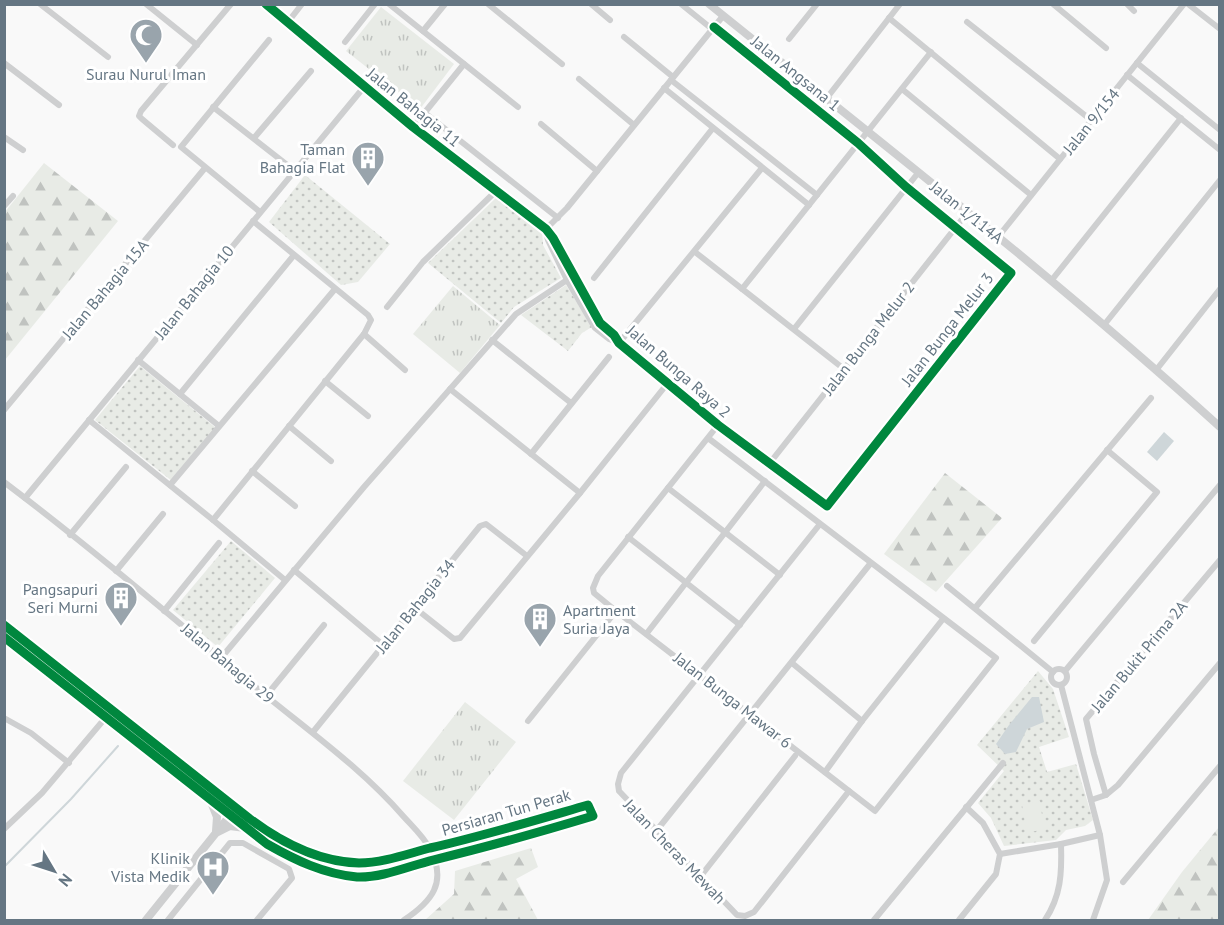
<svg xmlns="http://www.w3.org/2000/svg" width="1224" height="925" viewBox="0 0 1224 925" font-family="'PT Sans',sans-serif">
<defs>
<pattern id="grass-tufts" width="24" height="20" patternUnits="userSpaceOnUse" patternTransform="scale(1.5)"><rect width="24" height="20" fill="#e8ebe6"/><path d="M3 7l-1-3M5 7V3M7 7l1-3M15 17l-1-3M17 17v-4M19 17l1-3" fill="none" stroke="#c0c3c0"/></pattern>
<pattern id="forest-firs" width="22" height="20" patternUnits="userSpaceOnUse" patternTransform="scale(1.5)"><rect width="22" height="20" fill="#e8ebe6"/><path d="M5 1l3.5 6h-7zM16 11l3.5 6h-7z" fill="#c0c3c0"/></pattern>
<pattern id="park-dots" width="8" height="8" patternUnits="userSpaceOnUse" patternTransform="scale(1.5)"><rect width="8" height="8" fill="#e8ebe6"/><path d="M2 2h.1M6 6h.1" fill="none" stroke="#c0c3c0" stroke-width="1.8" stroke-linecap="round"/></pattern>
</defs>
<rect width="100%" height="100%" fill="#f9f9f9"/>
<!-- grass -->
<g fill="url(#grass-tufts)">
<path d="M 381,7 L 454,64 L 420,109 L 346,51 Z"/>
<path d="M 453,286 L 500,325 L 460,373 L 413,334 Z"/>
<path d="M 465,702 L 516,742 L 454,820 L 403,781 Z"/>
</g>
<!-- forest -->
<g fill="url(#forest-firs)">
<path d="M 44,163 L 118,221 L 5,360 L 5,212 Z"/>
<path d="M 945,473 L 1002,518 L 936,592 L 884,554 Z"/>
<path d="M 1219,827 L 1219,920 L 1148,920 L 1182,872 Z"/>
<path d="M 531,848 L 538,867 L 516,879 L 538,920 L 425,920 L 454,894 L 455,871 Z"/>
</g>
<!-- park -->
<g fill="url(#park-dots)">
<path d="M 305,175 L 390,244 L 358,282 L 341,285 L 269,222 Z"/>
<path d="M 498,196 L 542,230 L 543,245 L 561,278 L 514,307 L 501,323 L 428,263 Z"/>
<path d="M 566,285 L 592,327 L 582,333 L 568,351 L 521,315 Z"/>
<path d="M 140,366 L 216,428 L 172,481 L 95,420 Z"/>
<path d="M 231,541 L 275,578 L 218,647 L 173,610 Z"/>
<path d="M 1038,671 L 1053,689 L 1069,737 L 1039,747 L 1047,772 L 1076,764 L 1093,820 L 1085,826 L 1066,830 L 1056,840 L 1004,846 L 991,818 L 978,803 L 1004,771 L 977,745 Z"/>
</g>
<!-- pitch -->
<path fill="#e8ebe6" d="M 1040,801 L 1044,829 L 1027,833 L 1022,805 Z"/>
<!-- water -->
<g fill="#ced6d9">
<path d="M 1164,432 L 1174,441 L 1157,461 L 1147,452 Z"/>
<path d="M 1032,697 L 1039,697 L 1044,722 L 1027,729 L 1016,752 L 1005,754 L 996,744 L 1009,725 Z"/>
</g>
<g fill="none" stroke-linecap="round" stroke-linejoin="round">
<!-- stream -->
<path stroke="#ced6d9" stroke-width="2" d="M 4,867 L 71,799 L 118,746"/>
<!-- minor -->
<g stroke="#cecfd0" stroke-width="6">
<path d="M 40,4 L 108,57"/>
<path d="M 146,4 L 197,45"/>
<path d="M 266,4 L 413,127 L 546,229 L 553,238 L 600,323 L 614,335 L 619,343 L 718,425 L 827,506 L 1011,273 L 906,187 L 858,143 L 714,27"/>
<path d="M 389,4 L 518,107"/>
<path d="M 488,4 L 562,64"/>
<path d="M 591,4 L 610,20"/>
<path d="M 681,4 L 712,29"/>
<path d="M 1053,4 L 1106,48"/>
<path d="M 1127,4 L 1134,11"/>
<path d="M 1188,4 L 1220,29"/>
<path d="M 889,18 L 1060,159"/>
<path d="M 288,22 L 302,4"/>
<path d="M 967,22 L 1091,120"/>
<path d="M 423,31 L 445,4"/>
<path d="M 624,37 L 673,77"/>
<path d="M 789,39 L 817,4"/>
<path d="M 345,42 L 375,4"/>
<path d="M 4,63 L 59,105"/>
<path d="M 1137,63 L 1220,130"/>
<path d="M 1127,75 L 1220,150"/>
<path d="M 579,79 L 634,125"/>
<path d="M 671,80 L 817,195"/>
<path d="M 664,88 L 809,205"/>
<path d="M 902,89 L 1031,195"/>
<path d="M 826,99 L 900,4"/>
<path d="M 213,107 L 295,171"/>
<path d="M 425,113 L 558,218"/>
<path d="M 541,124 L 597,171"/>
<path d="M 413,127 L 464,64"/>
<path d="M 4,137 L 23,150"/>
<path d="M 254,138 L 311,71"/>
<path d="M 173,145 L 142,119 L 139,116 L 141,111 L 231,4"/>
<path d="M 4,206 L 13,196"/>
<path d="M 260,212 L 181,147 L 269,40"/>
<path d="M 546,229 L 567,208 L 723,16"/>
<path d="M 546,232 L 548,240 L 567,280 L 595,328 L 609,339 L 619,343"/>
<path d="M 998,237 L 1184,4"/>
<path d="M 695,252 L 844,369"/>
<path d="M 594,278 L 713,128"/>
<path d="M 1051,281 L 1181,118"/>
<path d="M 742,289 L 931,52"/>
<path d="M 387,307 L 423,262 L 496,191"/>
<path d="M 1104,325 L 1220,180"/>
<path d="M 794,329 L 918,173"/>
<path d="M 364,334 L 405,370"/>
<path d="M 492,340 L 571,403"/>
<path d="M 619,343 L 762,168"/>
<path d="M 138,360 L 219,426"/>
<path d="M 1157,369 L 1220,289"/>
<path d="M 325,381 L 368,416"/>
<path d="M 450,389 L 580,493"/>
<path d="M 180,394 L 294,255"/>
<path d="M 4,410 L 205,168"/>
<path d="M 89,420 L 213,520 L 285,580"/>
<path d="M 289,426 L 331,461"/>
<path d="M 708,438 L 996,658 L 875,811 L 616,611 L 594,593 L 593,588 L 598,576 L 718,425"/>
<path d="M 531,454 L 609,357"/>
<path d="M 769,464 L 967,213"/>
<path d="M 252,471 L 295,506"/>
<path d="M 4,482 C 94,550 179,623 265,695 C 313,734 363,770 404,817 C 413,827 424,837 430,849 C 448,883 431,902 404,920"/>
<path d="M 170,485 L 335,289"/>
<path d="M 668,488 L 780,575"/>
<path d="M 25,498 L 364,87"/>
<path d="M 213,520 L 364,334 L 371,320 L 368,315 L 253,221"/>
<path d="M 820,524 L 621,773 L 618,784 L 619,791 L 737,915 L 745,916 L 754,912 L 849,791"/>
<path d="M 70,535 L 126,467"/>
<path d="M 628,537 L 740,625"/>
<path d="M 294,570 L 383,645"/>
<path d="M 116,571 L 163,514"/>
<path d="M 947,586 L 1053,672"/>
<path d="M 415,608 L 454,639 L 460,638 L 580,493 L 667,384"/>
<path d="M 975,608 L 1151,398"/>
<path d="M 164,611 L 219,543"/>
<path d="M 647,633 L 765,481"/>
<path d="M 1034,641 L 1157,492 L 1107,450"/>
<path d="M 221,658 L 364,487 L 516,314 L 573,276"/>
<path d="M 792,663 L 862,721"/>
<circle cx="1059" cy="677" r="8"/>
<path d="M 1065,671 L 1220,485"/>
<path d="M 1061,685 L 1100,835 L 1107,880 L 1093,920"/>
<path d="M 266,696 L 324,625"/>
<path d="M 4,718 L 31,733 L 69,763"/>
<path d="M 528,721 L 616,611"/>
<path d="M 313,732 L 480,526 L 486,524 L 527,556"/>
<path d="M 825,772 L 862,721 L 943,619"/>
<path d="M 1106,795 L 1094,754 L 1086,719 L 1220,560"/>
<path d="M 1091,800 L 1106,795 L 1118,785 L 1220,663"/>
<path d="M 229,816 C 263,842 298,867 341,875 C 374,881 404,867 435,860 C 488,848 541,831 593,816 L 588,805 C 536,820 483,836 430,848 C 399,855 372,865 340,861 C 300,854 267,832 236,808"/>
<path d="M 4,829 L 42,793 L 112,710"/>
<path d="M 657,830 L 870,564"/>
<path d="M 1000,854 L 1061,844 L 1100,835"/>
<path d="M 700,877 L 795,756"/>
<path d="M 1123,882 L 1220,766"/>
<path d="M 168,920 L 230,843 L 243,843 L 289,869 L 292,878 L 257,920"/>
<path d="M 874,920 L 1003,763"/>
<path d="M 959,920 L 996,874 L 1000,854 L 983,823 L 966,807"/>
<path d="M 1045,920 C 1061,896 1062,873 1061,844"/>
</g>
<!-- tertiary -->
<g stroke="#cecfd0" stroke-width="8">
<path d="M 709,4 C 881,143 1056,278 1220,427"/>
<path d="M 4,625 L 236,808 L 146,920"/>
<path d="M 4,637 L 229,816"/>
<path d="M 211,802 L 217,817 L 216,831"/>
<path d="M 218,832 L 230,826 L 245,828"/>
</g>
<!-- cycleway casing -->
<g stroke="#fff" stroke-width="13">
<g id="cycleway">
<path d="M 266,4 L 413,127 L 546,229 L 553,238 L 600,323 L 614,335 L 619,343 L 718,425 L 827,506 L 1011,273 L 906,187 L 858,143 L 714,27"/>
<path d="M 4,625 L 250,819 C 282,843 318,862 359,863 C 383,863 407,854 430,848 C 483,836 536,820 588,805 L 593,816 C 540,832 487,847 433,860 C 409,866 382,878 357,877 C 324,874 295,860 267,844 L 4,637"/>
</g>
</g>
<!-- cycleway -->
<use href="#cycleway" stroke="#00873e" stroke-width="9"/>
</g>
<!-- icons -->
<defs>
<g id="mosque-pin" transform="scale(1.725)"><path d="M0 17L-7.5 6A9.5 9.5 0 1 1 7.5 6Z" fill="#99a4ac" stroke="#fff"/><path d="M3.5-4.9A6 6 0 1 0 3.5 4.9A5 5 0 1 1 3.5-4.9Z" fill="#fff"/></g>
<g id="building-pin" transform="scale(1.725)"><path d="M0 17L-7.5 6A9.5 9.5 0 1 1 7.5 6Z" fill="#99a4ac" stroke="#fff"/><path d="M-4-6H4V6H1V3H-1V6H-4ZM-2.5-4.3h1.7v1.8h-1.7ZM.8-4.3h1.7v1.8H.8ZM-2.5-1h1.7V.8h-1.7ZM.8-1h1.7V.8H.8Z" fill="#fff"/></g>
<g id="hospital-pin" transform="scale(1.725)"><path d="M0 17L-7.5 6A9.5 9.5 0 1 1 7.5 6Z" fill="#99a4ac" stroke="#fff"/><path d="M-5-5h3v3.5h4V-5h3V5h-3V1.5h-4V5h-3Z" fill="#fff"/></g>
</defs>
<g fill-rule="evenodd">
<use href="#mosque-pin" x="146" y="35"/>
<use href="#building-pin" x="368" y="158"/>
<use href="#building-pin" x="121" y="598"/>
<use href="#building-pin" x="540" y="619"/>
<use href="#hospital-pin" x="213" y="867"/>
</g>
<g text-anchor="middle" dominant-baseline="central" stroke-width="6" stroke-linejoin="round" paint-order="stroke">
<!-- street labels -->
<g font-size="16" fill="#657683" stroke="#fff">
<text transform="translate(796 73) rotate(39)">Jalan Angsana 1</text>
<text transform="translate(414 107) rotate(39)">Jalan Bahagia 11</text>
<text transform="translate(1091 121) rotate(-51)">Jalan 9/154</text>
<text transform="translate(967 212) rotate(39)">Jalan 1/114A</text>
<text transform="translate(105 289) rotate(-50)">Jalan Bahagia 15A</text>
<text transform="translate(194 292) rotate(-51)">Jalan Bahagia 10</text>
<text transform="translate(947 329) rotate(-52)">Jalan Bunga Melur 3</text>
<text transform="translate(868 338) rotate(-52)">Jalan Bunga Melur 2</text>
<text transform="translate(679 371) rotate(41)">Jalan Bunga Raya 2</text>
<text transform="translate(415 606) rotate(-51)">Jalan Bahagia 34</text>
<text transform="translate(1139 656) rotate(-50)">Jalan Bukit Prima 2A</text>
<text transform="translate(228 663) rotate(40)">Jalan Bahagia 29</text>
<text transform="translate(733 700) rotate(38)">Jalan Bunga Mawar 6</text>
<text transform="translate(506 812) rotate(-16)">Persiaran Tun Perak</text>
<text transform="translate(675 851) rotate(46)">Jalan Cheras Mewah</text>
</g>
<!-- poi labels -->
<g font-size="16" fill="#657683" stroke="#fff" text-anchor="end">
<text x="146" y="74" text-anchor="middle">Surau Nurul Iman</text>
<text x="345" y="149">Taman<tspan x="345" dy="18">Bahagia Flat</tspan></text>
<text x="98" y="589">Pangsapuri<tspan x="98" dy="18">Seri Murni</tspan></text>
<text x="563" y="610" text-anchor="start">Apartment<tspan x="563" dy="18">Suria Jaya</tspan></text>
<text x="190" y="858">Klinik<tspan x="190" dy="18">Vista Medik</tspan></text>
</g>
</g>
<!-- border -->
<rect width="1224" height="925" fill="none" stroke="#657683" stroke-width="12"/>
<!-- north arrow -->
<g transform="translate(54 871) rotate(129)" stroke="#ffffff" stroke-width="4.5" paint-order="stroke">
<path d="M0-4.5L10 22L0 15L-10 22Z" fill="#657683"/>
<text y="-9" font-size="16" font-weight="bold" text-anchor="middle" fill="#657683">N</text>
</g>
</svg>
